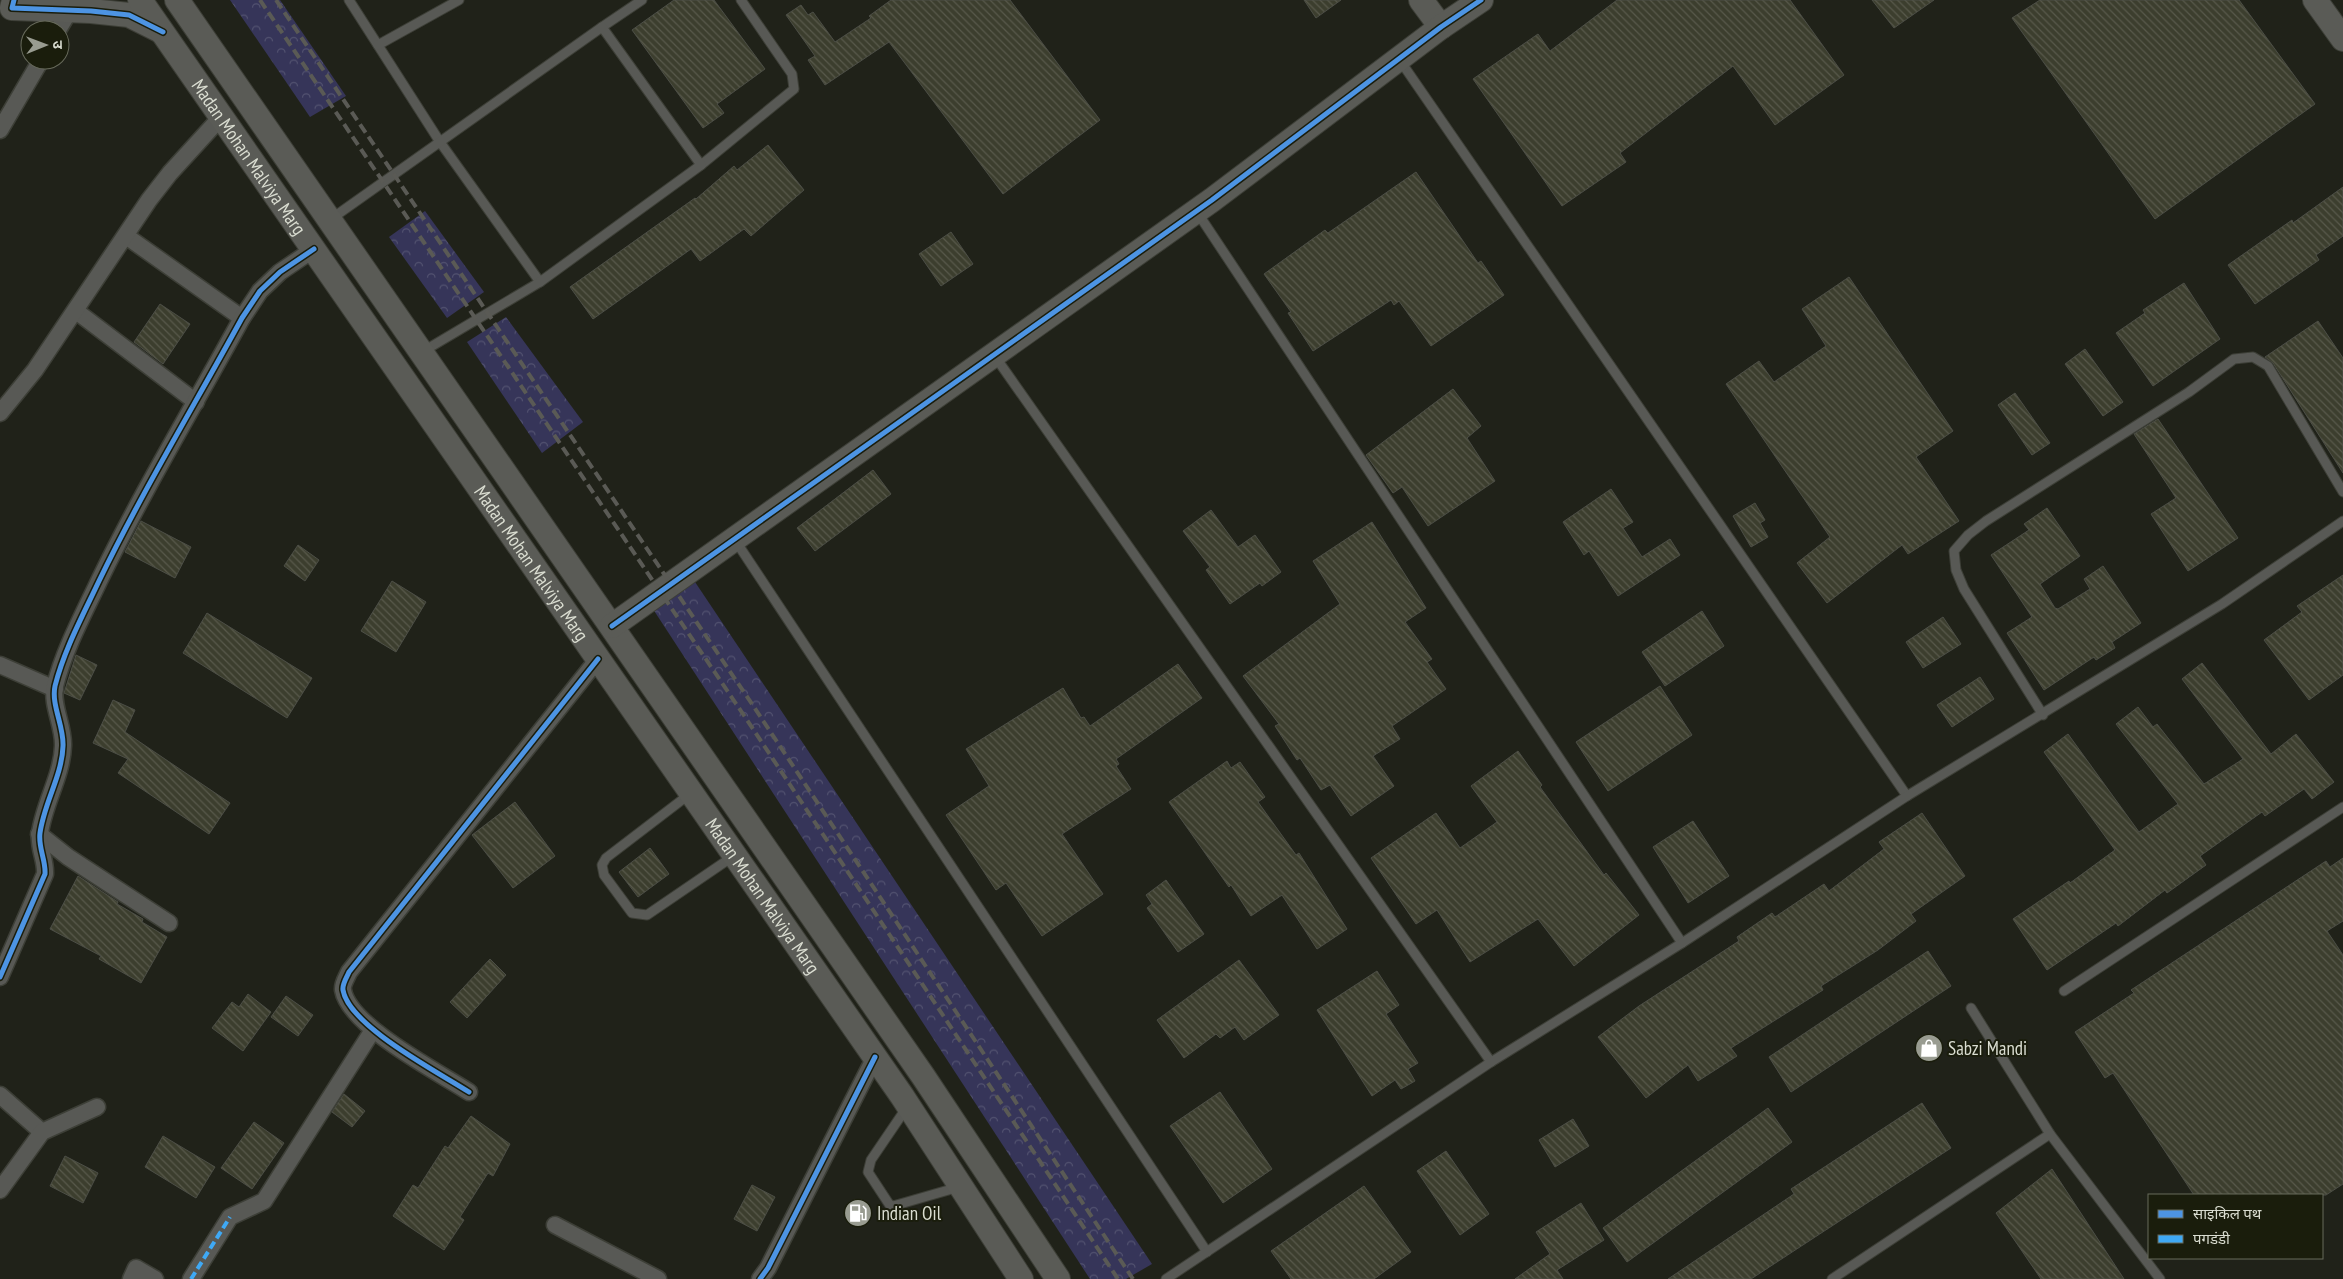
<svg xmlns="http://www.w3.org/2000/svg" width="2343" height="1279" viewBox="0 0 2343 1279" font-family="'PT Sans Narrow','Noto Sans Devanagari',sans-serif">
<defs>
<pattern id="park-crowns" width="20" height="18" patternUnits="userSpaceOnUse" patternTransform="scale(1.25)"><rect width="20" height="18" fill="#363559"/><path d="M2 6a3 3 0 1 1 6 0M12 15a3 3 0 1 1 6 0" fill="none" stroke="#525270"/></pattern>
<pattern id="building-back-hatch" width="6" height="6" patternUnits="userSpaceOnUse" patternTransform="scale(1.25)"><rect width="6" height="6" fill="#3c3e2e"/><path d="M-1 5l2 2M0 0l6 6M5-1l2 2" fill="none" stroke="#58594b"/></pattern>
</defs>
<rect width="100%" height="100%" fill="#202219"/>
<!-- park -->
<g fill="url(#park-crowns)">
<path d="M 230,0 L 280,0 L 346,96 L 310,117 Z"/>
<path d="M 425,211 L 484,292 L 447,318 L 389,237 Z"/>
<path d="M 506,317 L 583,422 L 542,453 L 467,342 Z"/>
<path d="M 693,579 L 1152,1264 L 1126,1279 L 1090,1279 L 651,606 Z"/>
</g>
<!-- building -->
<g fill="url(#building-back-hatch)" stroke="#4c4e46">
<path d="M 674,0 L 714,0 L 765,69 L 717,104 L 724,113 L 703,128 L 632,30 Z"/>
<path d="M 891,0 L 1010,0 L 1100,120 L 1003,194 L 889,42 L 825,85 L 808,60 L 815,56 L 786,15 L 801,5 L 808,15 L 813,12 L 835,42 L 871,18 L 869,16 Z"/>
<path d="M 1304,0 L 1341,0 L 1316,18 Z"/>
<path d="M 1617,0 L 1790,0 L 1844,75 L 1775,125 L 1733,66 L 1620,153 L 1626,162 L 1562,206 L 1473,79 L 1538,34 L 1550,51 Z"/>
<path d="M 1872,0 L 1934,0 L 1894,28 Z"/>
<path d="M 2040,0 L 2239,0 L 2315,104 L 2155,219 L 2012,18 Z"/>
<path d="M 768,145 L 804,190 L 751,236 L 744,229 L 700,261 L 691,249 L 593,319 L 570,287 L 695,198 L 696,199 L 734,166 L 737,170 Z"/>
<path d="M 1416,172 L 1478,263 L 1481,261 L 1504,295 L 1431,346 L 1399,301 L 1394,305 L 1391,300 L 1313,351 L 1288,313 L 1291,312 L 1264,274 L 1325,230 L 1328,233 Z"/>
<path d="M 2343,187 L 2343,236 L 2316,255 L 2319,260 L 2255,304 L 2228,265 L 2292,220 L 2293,223 Z"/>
<path d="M 951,232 L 973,264 L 941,286 L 919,254 Z"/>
<path d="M 1849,277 L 1953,431 L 1916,457 L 1959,521 L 1908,554 L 1902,545 L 1827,603 L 1797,563 L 1830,537 L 1726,384 L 1759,361 L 1774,382 L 1826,346 L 1802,309 Z"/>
<path d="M 2184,283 L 2220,339 L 2153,386 L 2116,333 L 2145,313 L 2143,310 Z"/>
<path d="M 160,304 L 190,324 L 163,364 L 134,342 Z"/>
<path d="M 2318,321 L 2343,358 L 2343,473 L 2273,363 L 2265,357 Z"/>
<path d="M 2085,349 L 2123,402 L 2103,416 L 2065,364 Z"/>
<path d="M 1453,389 L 1481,426 L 1467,438 L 1495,481 L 1428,526 L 1402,487 L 1393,493 L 1366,455 Z"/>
<path d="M 2015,393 L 2050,443 L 2032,455 L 1998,405 Z"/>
<path d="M 2158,419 L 2238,538 L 2188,571 L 2151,514 L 2176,498 L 2134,434 Z"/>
<path d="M 873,470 L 891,494 L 815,551 L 797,528 Z"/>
<path d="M 1611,489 L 1633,522 L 1623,528 L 1642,557 L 1670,539 L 1680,555 L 1618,596 L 1589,551 L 1584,555 L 1563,522 Z"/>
<path d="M 1755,503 L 1765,520 L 1760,523 L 1768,537 L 1751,547 L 1733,516 Z"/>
<path d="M 2047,508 L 2080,556 L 2040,584 L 2055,608 L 2058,609 L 2090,589 L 2084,579 L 2103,566 L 2141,623 L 2112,642 L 2115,648 L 2096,660 L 2094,657 L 2044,690 L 2007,633 L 2032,617 L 1991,555 L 2029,530 L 2024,524 Z"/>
<path d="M 1211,510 L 1238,547 L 1255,535 L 1281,572 L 1262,586 L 1260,583 L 1230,604 L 1206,570 L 1210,567 L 1183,531 Z"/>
<path d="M 141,521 L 191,547 L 175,578 L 125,552 Z"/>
<path d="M 1372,522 L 1426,608 L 1405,622 L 1432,659 L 1427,662 L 1446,689 L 1392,726 L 1400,739 L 1373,756 L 1394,786 L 1351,816 L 1330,785 L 1321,790 L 1300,758 L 1297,760 L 1275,726 L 1279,724 L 1243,676 L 1340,604 L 1313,561 Z"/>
<path d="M 298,545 L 319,560 L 305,581 L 284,566 Z"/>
<path d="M 2343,575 L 2343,675 L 2309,700 L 2264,640 L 2302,612 L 2297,606 Z"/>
<path d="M 392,581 L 426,602 L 396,652 L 361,631 Z"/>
<path d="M 1702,611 L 1724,646 L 1665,686 L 1642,652 Z"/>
<path d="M 207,613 L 312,678 L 287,718 L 183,653 Z"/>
<path d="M 1943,617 L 1961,644 L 1923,668 L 1906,642 Z"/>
<path d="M 76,655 L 97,665 L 80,700 L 64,693 Z"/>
<path d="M 2202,663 L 2271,754 L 2296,734 L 2334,782 L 2312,799 L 2304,789 L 2265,816 L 2262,812 L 2200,856 L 2206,865 L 2167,893 L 2165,890 L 2118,926 L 2116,923 L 2047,970 L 2013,919 L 2069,881 L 2070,883 L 2115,850 L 2044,752 L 2068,734 L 2139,832 L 2178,804 L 2116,724 L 2138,707 L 2153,727 L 2157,724 L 2204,784 L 2243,759 L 2182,679 Z"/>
<path d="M 1178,664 L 1202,698 L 1116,759 L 1119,764 L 1116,766 L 1131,789 L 1062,834 L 1103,894 L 1042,936 L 1006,883 L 996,890 L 946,815 L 989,786 L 966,749 L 1063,688 L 1081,718 L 1084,717 L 1090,726 Z"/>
<path d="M 1980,677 L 1994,699 L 1952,727 L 1937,705 Z"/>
<path d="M 1660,686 L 1692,735 L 1608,791 L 1576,742 Z"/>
<path d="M 113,700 L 135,710 L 125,732 L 230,803 L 209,834 L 118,773 L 128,759 L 93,743 Z"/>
<path d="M 1518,751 L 1542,785 L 1540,787 L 1604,875 L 1606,873 L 1639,915 L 1574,966 L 1538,919 L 1470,962 L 1437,910 L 1416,924 L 1371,858 L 1436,813 L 1460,848 L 1497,822 L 1471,786 Z"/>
<path d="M 1227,761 L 1231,768 L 1240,762 L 1265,797 L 1258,802 L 1296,855 L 1299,853 L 1347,929 L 1317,949 L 1282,895 L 1251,916 L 1231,885 L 1229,887 L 1169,802 Z"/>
<path d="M 515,802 L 555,856 L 513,888 L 472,835 Z"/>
<path d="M 1922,813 L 1965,876 L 1911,914 L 1916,921 L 1878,950 L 1821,986 L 1823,990 L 1731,1048 L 1737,1056 L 1698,1081 L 1688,1065 L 1646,1098 L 1598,1037 L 1639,1006 L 1739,941 L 1737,937 L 1772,913 L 1775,917 L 1824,884 L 1829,891 L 1884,849 L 1879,842 Z"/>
<path d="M 1693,821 L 1729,876 L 1688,903 L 1653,847 Z"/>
<path d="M 650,848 L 669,874 L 638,897 L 619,872 Z"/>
<path d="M 2343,858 L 2343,921 L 2327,931 L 2343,955 L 2343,1184 L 2326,1195 L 2194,1195 L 2113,1073 L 2105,1078 L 2075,1032 L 2134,993 L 2131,990 L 2326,861 L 2330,867 Z"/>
<path d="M 78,876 L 118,902 L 117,904 L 143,919 L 142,922 L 167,937 L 141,983 L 99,959 L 101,956 L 50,929 Z"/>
<path d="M 1166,880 L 1204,934 L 1178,952 L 1147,908 L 1152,904 L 1146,895 Z"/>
<path d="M 1928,951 L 1951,986 L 1791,1092 L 1769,1057 Z"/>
<path d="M 490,959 L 506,975 L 467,1018 L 450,1002 Z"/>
<path d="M 1239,960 L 1279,1015 L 1244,1040 L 1235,1027 L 1220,1038 L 1216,1034 L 1184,1058 L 1157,1020 Z"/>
<path d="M 1377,971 L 1399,1005 L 1386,1014 L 1418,1063 L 1408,1069 L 1415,1081 L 1401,1089 L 1395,1080 L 1372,1096 L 1317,1010 Z"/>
<path d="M 248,994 L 271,1012 L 243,1051 L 212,1028 L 232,1002 L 239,1007 Z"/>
<path d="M 286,996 L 313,1015 L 298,1036 L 271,1017 Z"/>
<path d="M 1220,1092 L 1272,1169 L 1223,1203 L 1170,1126 Z"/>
<path d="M 344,1094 L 365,1111 L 352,1127 L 332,1112 Z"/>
<path d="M 1922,1103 L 1951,1148 L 1751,1279 L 1668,1279 L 1794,1194 L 1791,1189 Z"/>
<path d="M 1768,1108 L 1792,1142 L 1627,1262 L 1603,1228 Z"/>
<path d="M 471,1116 L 510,1144 L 493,1176 L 488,1173 L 460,1217 L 464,1220 L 444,1250 L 393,1216 L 413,1185 L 418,1188 L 445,1146 L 448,1148 Z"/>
<path d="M 1573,1119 L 1589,1146 L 1555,1167 L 1539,1140 Z"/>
<path d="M 254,1122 L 284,1143 L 252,1189 L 221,1168 Z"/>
<path d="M 163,1136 L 215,1167 L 196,1198 L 145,1167 Z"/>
<path d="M 1446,1151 L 1489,1214 L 1460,1235 L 1417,1171 Z"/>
<path d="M 65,1156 L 98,1173 L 83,1203 L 50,1186 Z"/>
<path d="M 2052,1169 L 2124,1279 L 2041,1279 L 1996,1213 Z"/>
<path d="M 752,1185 L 775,1197 L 757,1231 L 734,1219 Z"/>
<path d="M 1364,1186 L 1411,1252 L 1374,1279 L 1291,1279 L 1271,1251 Z"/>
<path d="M 1581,1203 L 1604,1240 L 1557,1270 L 1563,1279 L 1515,1279 L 1550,1254 L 1536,1232 Z"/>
</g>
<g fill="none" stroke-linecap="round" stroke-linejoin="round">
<!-- lane casing -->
<g stroke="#3d3f37" stroke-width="11">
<g id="lane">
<path d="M 349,0 L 440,142 L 540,282"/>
<path d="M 602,27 L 642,0"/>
<path d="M 378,45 L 459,0"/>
<path d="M 1399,59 L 1907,796"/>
<path d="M 701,165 L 794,89 L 792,74 L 741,0"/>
<path d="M 1197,212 L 1682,943"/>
<path d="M 331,219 L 602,27 L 701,165 L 540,282 L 422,352"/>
<path d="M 994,355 L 1491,1062"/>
<path d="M 735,540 L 1207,1252"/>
<path d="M 2043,715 L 1964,589 L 1956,570 L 1954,551 L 1968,535 L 1986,521 L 2189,392 L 2234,359 L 2253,357 L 2268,366 L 2343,492"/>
<path d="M 691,793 L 606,858 L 602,865 L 604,875 L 632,913 L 647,915 L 735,855"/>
<path d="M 2064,991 L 2343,807"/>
<path d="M 1971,1008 L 2050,1134 L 2160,1279"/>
<path d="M 907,1107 L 871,1160 L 868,1172 L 889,1204 L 893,1206 L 959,1187"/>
<path d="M 1166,1279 L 1491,1062 L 1682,943 L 1907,796 L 2222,604 L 2343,521"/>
<path d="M 1832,1279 L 2050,1134"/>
</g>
</g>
<!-- street casing -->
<g stroke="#3d3f37" stroke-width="19">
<g id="street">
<path d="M 58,30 L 70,10"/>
<path d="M 0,130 L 41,60"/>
<path d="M 126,236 L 242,318"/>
<path d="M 76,311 L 196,402"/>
<path d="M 0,413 L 35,370 L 149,200 L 170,173 L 222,116"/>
<path d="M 0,665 L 55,689"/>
<path d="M 39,834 L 68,857 L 169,923"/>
<path d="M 0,977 L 45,874 C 46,860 38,848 40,833 C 44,803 62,776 63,746 C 64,726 51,705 55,686 C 64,650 83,615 99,581 C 142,492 194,406 242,318 L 260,291 L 280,272 L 314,249"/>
<path d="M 469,1092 C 438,1072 349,1026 343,990 C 342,984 347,977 349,972 L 598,659"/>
<path d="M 0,1095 L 42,1132"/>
<path d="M 0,1190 L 42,1132 L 97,1107"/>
<path d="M 555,1225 L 658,1279"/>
<path d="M 131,1279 L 136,1268 L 155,1279"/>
<path d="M 191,1279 L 230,1217 L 264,1201 L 373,1030"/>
<path d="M 760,1279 L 768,1268 L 875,1057"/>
</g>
</g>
<!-- secondary casing -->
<g stroke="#3d3f37" stroke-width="26">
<g id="secondary">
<path d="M 14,0 L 12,8 L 91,11 L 129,15 L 159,30"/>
<path id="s1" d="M 140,0 L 902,1096 L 1021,1279"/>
<path d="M 177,0 L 923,1076 L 1058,1279"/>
<path d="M 1421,0 L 1441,27"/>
<path d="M 2315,0 L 2343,39"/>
<path d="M 612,626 L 1212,200 L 1441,27 L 1481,0"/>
</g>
</g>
<!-- lane -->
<use href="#lane" stroke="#585955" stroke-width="9"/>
<!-- street -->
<use href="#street" stroke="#585955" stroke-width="16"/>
<!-- secondary -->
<use href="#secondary" stroke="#5a5b56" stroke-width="24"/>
<!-- rail -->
<g stroke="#5a5a55" stroke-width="4" stroke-dasharray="10 5" stroke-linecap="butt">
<path d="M 260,0 L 743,714 L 1118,1279"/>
<path d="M 276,0 L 754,707 L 1133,1279"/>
</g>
<!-- quiet -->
<path stroke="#3fa9f5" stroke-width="4" stroke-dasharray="8 4" stroke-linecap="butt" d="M 191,1279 L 230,1217"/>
<!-- cycleway casing -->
<g stroke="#1a1d0c" stroke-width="8">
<g id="cycleway">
<path d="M 14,0 L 12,8 L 91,11 L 129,15 L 163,32"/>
<path d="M 612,626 L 1212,200 L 1441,27 L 1481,0"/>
<path d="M 0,977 L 45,874 C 46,860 38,848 40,833 C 44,803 62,776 63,746 C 64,726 51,705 55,686 C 64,650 83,615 99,581 C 142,492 194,406 242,318 L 260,291 L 280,272 L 314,249"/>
<path d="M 469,1092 C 438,1072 349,1026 343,990 C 342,984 347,977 349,972 L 598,659"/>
<path d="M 760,1279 L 768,1268 L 875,1057"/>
</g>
</g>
<!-- cycleway -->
<use href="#cycleway" stroke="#4d94e3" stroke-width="5"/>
</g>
<!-- icons -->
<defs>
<g id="shop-disc" transform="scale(1.4375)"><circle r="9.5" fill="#999c91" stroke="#1a1d0c"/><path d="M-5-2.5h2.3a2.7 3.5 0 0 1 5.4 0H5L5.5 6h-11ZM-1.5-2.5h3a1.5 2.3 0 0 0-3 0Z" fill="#fff"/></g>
<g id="fuel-disc" transform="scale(1.4375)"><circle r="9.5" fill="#999c91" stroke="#1a1d0c"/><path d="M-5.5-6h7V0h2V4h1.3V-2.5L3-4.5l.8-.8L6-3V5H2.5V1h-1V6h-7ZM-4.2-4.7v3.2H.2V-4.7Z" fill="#fff"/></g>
</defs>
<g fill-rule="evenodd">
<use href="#shop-disc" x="1929" y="1048"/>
<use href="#fuel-disc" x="858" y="1213"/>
</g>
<g text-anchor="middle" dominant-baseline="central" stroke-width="4" stroke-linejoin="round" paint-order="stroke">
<!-- street labels -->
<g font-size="19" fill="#daddd1" stroke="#1a1d0c">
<text stroke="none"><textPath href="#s1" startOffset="191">Madan Mohan Malviya Marg</textPath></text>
<text stroke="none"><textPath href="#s1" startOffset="686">Madan Mohan Malviya Marg</textPath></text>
<text stroke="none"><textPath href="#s1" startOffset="1091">Madan Mohan Malviya Marg</textPath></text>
</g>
<!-- poi labels -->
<g font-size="19" fill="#daddd1" stroke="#1a1d0c" text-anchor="start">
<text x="1948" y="1048">Sabzi Mandi</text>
<text x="877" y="1213">Indian Oil</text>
</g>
</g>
<!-- legend -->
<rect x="2148" y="1194" width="175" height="65" fill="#1a1d0c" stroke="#676a5b"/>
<rect x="2158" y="1210" width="25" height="8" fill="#4d94e3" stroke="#676a5b"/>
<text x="2193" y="1219" font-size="15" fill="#daddd1">साइकिल पथ</text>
<rect x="2158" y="1235" width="25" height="8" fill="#3fa9f5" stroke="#676a5b"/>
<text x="2193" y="1244" font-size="15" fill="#daddd1">पगडंडी</text>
<!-- north arrow -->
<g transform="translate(45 45) rotate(89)"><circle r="24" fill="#1a1d0c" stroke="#676a5b"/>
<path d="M0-4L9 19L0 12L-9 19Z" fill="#999c91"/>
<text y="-8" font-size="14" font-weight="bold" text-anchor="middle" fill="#daddd1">उ</text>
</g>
</svg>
